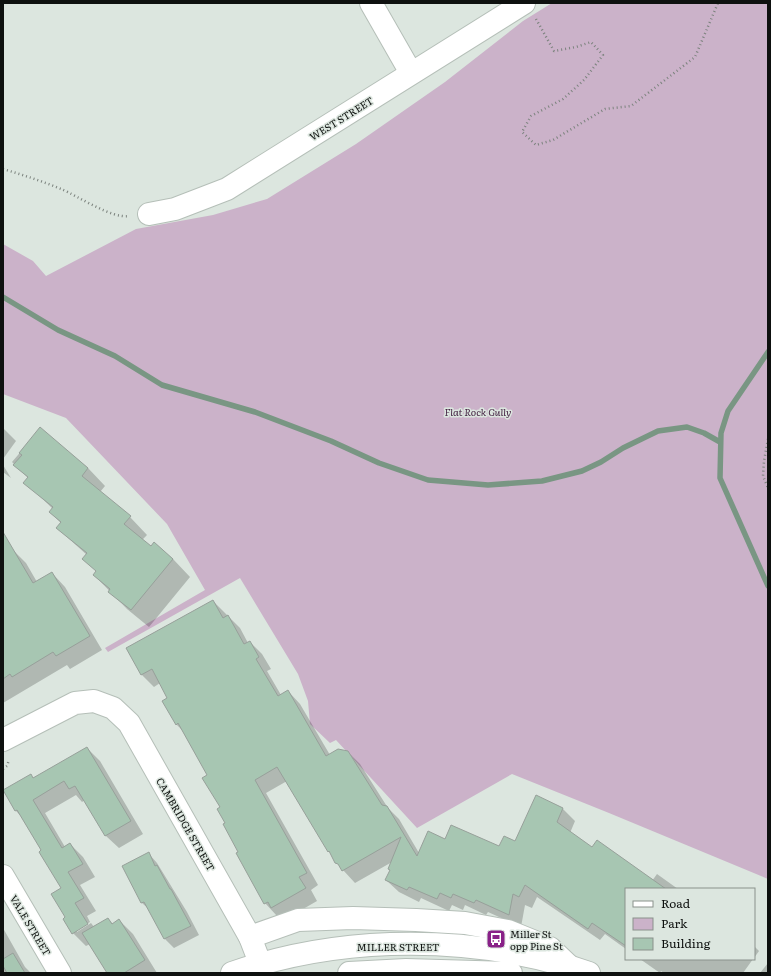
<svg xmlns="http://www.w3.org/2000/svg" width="771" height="976" viewBox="0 0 771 976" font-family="Literata,serif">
<rect width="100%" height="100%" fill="#dce6df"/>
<!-- green -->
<path fill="#cbb2c9" d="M 552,3 L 768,3 L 768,879 L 609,813 L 512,774 L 417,828 L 336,740 L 330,743 L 310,724 L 308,701 L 298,674 L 240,578 L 108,652 L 105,648 L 205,590 L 167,524 L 66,418 L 3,394 L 3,244 L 33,261 L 46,276 L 136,229 L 213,215 L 267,199 L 356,144 L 445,82 L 523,21 Z"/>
<!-- shadow -->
<g fill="#0003">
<path d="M 3,428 L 16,441 L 3,459 Z"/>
<path d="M 40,429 L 88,468 L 105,486 L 100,492 L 130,517 L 147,535 L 142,540 L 151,548 L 154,544 L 173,559 L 190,577 L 149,627 L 127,609 L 94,575 L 97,572 L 87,555 L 57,528 L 61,523 L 50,512 L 53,509 L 25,482 L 28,478 L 12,462 Z"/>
<path d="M 3,465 L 11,478 L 3,472 Z"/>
<path d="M 12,549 L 26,563 L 37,582 L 52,573 L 65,587 L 102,650 L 70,669 L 67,665 L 3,703 L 3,552 Z"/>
<path d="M 213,601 L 240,628 L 248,643 L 250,642 L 262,654 L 271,669 L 267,671 L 281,695 L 288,691 L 300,704 L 330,755 L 348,752 L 360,764 L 388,808 L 399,819 L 419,853 L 445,840 L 500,847 L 515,842 L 563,809 L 575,821 L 570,833 L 592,848 L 652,881 L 657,874 L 678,889 L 626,889 L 626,949 L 605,934 L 600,940 L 537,897 L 532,908 L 525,905 L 521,927 L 488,912 L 486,915 L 465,905 L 463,910 L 452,905 L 449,911 L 421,898 L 419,902 L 399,892 L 386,880 L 391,870 L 392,862 L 355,883 L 343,870 L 329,851 L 287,781 L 266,793 L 318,885 L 311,890 L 317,901 L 284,920 L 279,915 L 277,916 L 265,903 L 237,853 L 240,852 L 226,823 L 208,776 L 182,730 L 176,724 L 169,699 L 160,683 L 154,687 L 142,675 L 128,649 Z"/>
<path d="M 87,748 L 100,761 L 143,834 L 119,848 L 106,836 L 85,800 L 82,802 L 76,795 L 45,813 L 65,847 L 70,844 L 83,857 L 95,877 L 80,885 L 96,911 L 87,916 L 90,922 L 77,930 L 77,932 L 91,923 L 94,927 L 108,919 L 113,924 L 119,920 L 133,934 L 157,973 L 108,973 L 90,944 L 86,946 L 73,933 L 67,918 L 62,889 L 42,851 L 21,816 L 16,811 L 30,775 L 34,779 Z"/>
<path d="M 149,854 L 157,863 L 187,912 L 199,935 L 174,948 L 165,939 L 151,911 L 142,903 Z"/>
<path d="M 3,928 L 25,967 L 31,973 L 3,973 Z"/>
<path d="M 754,946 L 759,951 L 754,958 Z"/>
<path d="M 640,959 L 753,959 L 743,973 L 664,973 L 661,971 L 660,973 Z"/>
<path d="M 768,963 L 768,973 L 760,973 Z"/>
</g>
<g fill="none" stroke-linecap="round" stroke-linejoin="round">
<!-- stream -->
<g stroke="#799683" stroke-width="5.5">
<path d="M 3,297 L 58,330 L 115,356 L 162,385 L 255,412 L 331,441 L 379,463 L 428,480 L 488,485 L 542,481 L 582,471 L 601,462 L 623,448 L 658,431 L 687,427 L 704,433 L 720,442"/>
<path d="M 768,352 L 728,411 L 721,433 L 720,478 L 768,586"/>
</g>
</g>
<!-- building -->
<g fill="#a7c6b2" stroke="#97a09a">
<path d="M 40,427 L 88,468 L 82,476 L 131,516 L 124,524 L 151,546 L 154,542 L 173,559 L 131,610 L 108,592 L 110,589 L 93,575 L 96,571 L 82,559 L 87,553 L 56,528 L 61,522 L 49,512 L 53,507 L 23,483 L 28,477 L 13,465 L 22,455 L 19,453 Z"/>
<path d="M 3,532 L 33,583 L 52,572 L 90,636 L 56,656 L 53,652 L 12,677 L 10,674 L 3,679 Z"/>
<path d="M 213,600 L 223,618 L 228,615 L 244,644 L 250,641 L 259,657 L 256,659 L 278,696 L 288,690 L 326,756 L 338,749 L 348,751 L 382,805 L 387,806 L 417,856 L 428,831 L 445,839 L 451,825 L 499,846 L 504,836 L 515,841 L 536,795 L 563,808 L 557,822 L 592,847 L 597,840 L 666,889 L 626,889 L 626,946 L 592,923 L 588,929 L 525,885 L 519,897 L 513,894 L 509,915 L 476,900 L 474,903 L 453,894 L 451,898 L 440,893 L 437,899 L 409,887 L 407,890 L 385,880 L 390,870 L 388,869 L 401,837 L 342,871 L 338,864 L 335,863 L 329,851 L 328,852 L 277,767 L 255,780 L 307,873 L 299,877 L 306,888 L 271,908 L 268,902 L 264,904 L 236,853 L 238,852 L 223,824 L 225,823 L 217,809 L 220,807 L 202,778 L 207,775 L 178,723 L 176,725 L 162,701 L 167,698 L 152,669 L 141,675 L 126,648 Z"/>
<path d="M 87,747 L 131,821 L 105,836 L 75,786 L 69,789 L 64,781 L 33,800 L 62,848 L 70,843 L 83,864 L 68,872 L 84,898 L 75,903 L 88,924 L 72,934 L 63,919 L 65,917 L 51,894 L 61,888 L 39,852 L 41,850 L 17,810 L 15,811 L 3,790 L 31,774 L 33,778 Z"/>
<path d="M 149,852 L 155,866 L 157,865 L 170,889 L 171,889 L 178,902 L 191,926 L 164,939 L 144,902 L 141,903 L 122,866 Z"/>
<path d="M 108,918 L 112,924 L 119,919 L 145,960 L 124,973 L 107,973 L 82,933 Z"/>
<path d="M 13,953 L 25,973 L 7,973 L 3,966 L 3,959 Z"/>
</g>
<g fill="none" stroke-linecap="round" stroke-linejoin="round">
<!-- minor casing -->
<g stroke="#b5bfb8" stroke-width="24">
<g id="minor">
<path d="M 371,3 L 411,73"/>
<path d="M 149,214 L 175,209 L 227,189 L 524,3"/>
<path d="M 3,740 L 75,703 L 94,701 L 113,708 L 129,723 L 250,937 L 260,963"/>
<path d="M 3,876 L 60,973"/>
<path d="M 250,937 L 298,920 L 353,918 L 416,920 L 465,923 L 508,931 L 550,948 L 569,966"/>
</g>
</g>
<!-- major casing -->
<g stroke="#b5bfb8" stroke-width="24">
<g id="major">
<path d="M 232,973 C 344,934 477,934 589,973"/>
<path d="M 349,973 L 406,970 L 511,973"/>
</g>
</g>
<!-- path -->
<g stroke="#7c837e" stroke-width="2.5" stroke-dasharray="1 3" stroke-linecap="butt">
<path d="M 536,19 L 554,51 L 576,47 L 591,42 L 603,55 L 584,80 L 563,99 L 531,116 L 522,132 L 536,145 L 553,140 L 605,109 L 631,106 L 695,57 L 718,3"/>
<path d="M 3,169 C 23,175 42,181 61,189 C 78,196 112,219 129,216"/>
<path d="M 768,439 L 764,461 L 763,476 L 768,488"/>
<path d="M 3,769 L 7,766 L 9,760"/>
</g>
<!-- minor -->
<use href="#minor" stroke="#fff" stroke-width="22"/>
<!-- major -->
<use href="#major" stroke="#fff" stroke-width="22"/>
</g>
<!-- icons -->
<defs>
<g id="bus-square" transform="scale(1)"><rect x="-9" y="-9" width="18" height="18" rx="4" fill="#892188" stroke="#dce6df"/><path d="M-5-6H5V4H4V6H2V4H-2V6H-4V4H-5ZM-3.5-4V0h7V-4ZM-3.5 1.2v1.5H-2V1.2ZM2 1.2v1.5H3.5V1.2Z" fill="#fff"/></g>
</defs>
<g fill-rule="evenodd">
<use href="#bus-square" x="496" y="939"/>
</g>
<g text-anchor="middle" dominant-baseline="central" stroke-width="3" stroke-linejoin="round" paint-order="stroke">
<!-- street labels -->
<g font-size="10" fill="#0e110f" stroke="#dce6df">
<text transform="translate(341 118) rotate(-32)">WEST STREET</text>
<text transform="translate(186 824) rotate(60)">CAMBRIDGE STREET</text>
<text transform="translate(31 925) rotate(59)">VALE STREET</text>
<text x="398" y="946">MILLER STREET</text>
</g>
<!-- park labels -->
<g font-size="10" font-style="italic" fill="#422041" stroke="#dce6df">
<text x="478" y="411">Flat Rock Gully</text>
</g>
<!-- poi labels -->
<g font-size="10" fill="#0e110f" stroke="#dce6df" text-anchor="start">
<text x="510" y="933">Miller St<tspan x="510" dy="12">opp Pine St</tspan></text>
</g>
</g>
<!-- border -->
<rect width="771" height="976" fill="none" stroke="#0e110f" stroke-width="8"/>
<!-- legend -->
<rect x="625" y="888" width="130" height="72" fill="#dce6df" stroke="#8a918c"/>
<rect x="633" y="901" width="20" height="6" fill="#ffffff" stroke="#8a918c"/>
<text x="661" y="908" font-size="12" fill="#0e110f">Road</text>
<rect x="633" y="918" width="20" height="12" fill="#cbb2c9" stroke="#8a918c"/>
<text x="661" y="928" font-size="12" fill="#0e110f">Park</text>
<rect x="633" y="938" width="20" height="12" fill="#a7c6b2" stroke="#8a918c"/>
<text x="661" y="948" font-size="12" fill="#0e110f">Building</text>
</svg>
